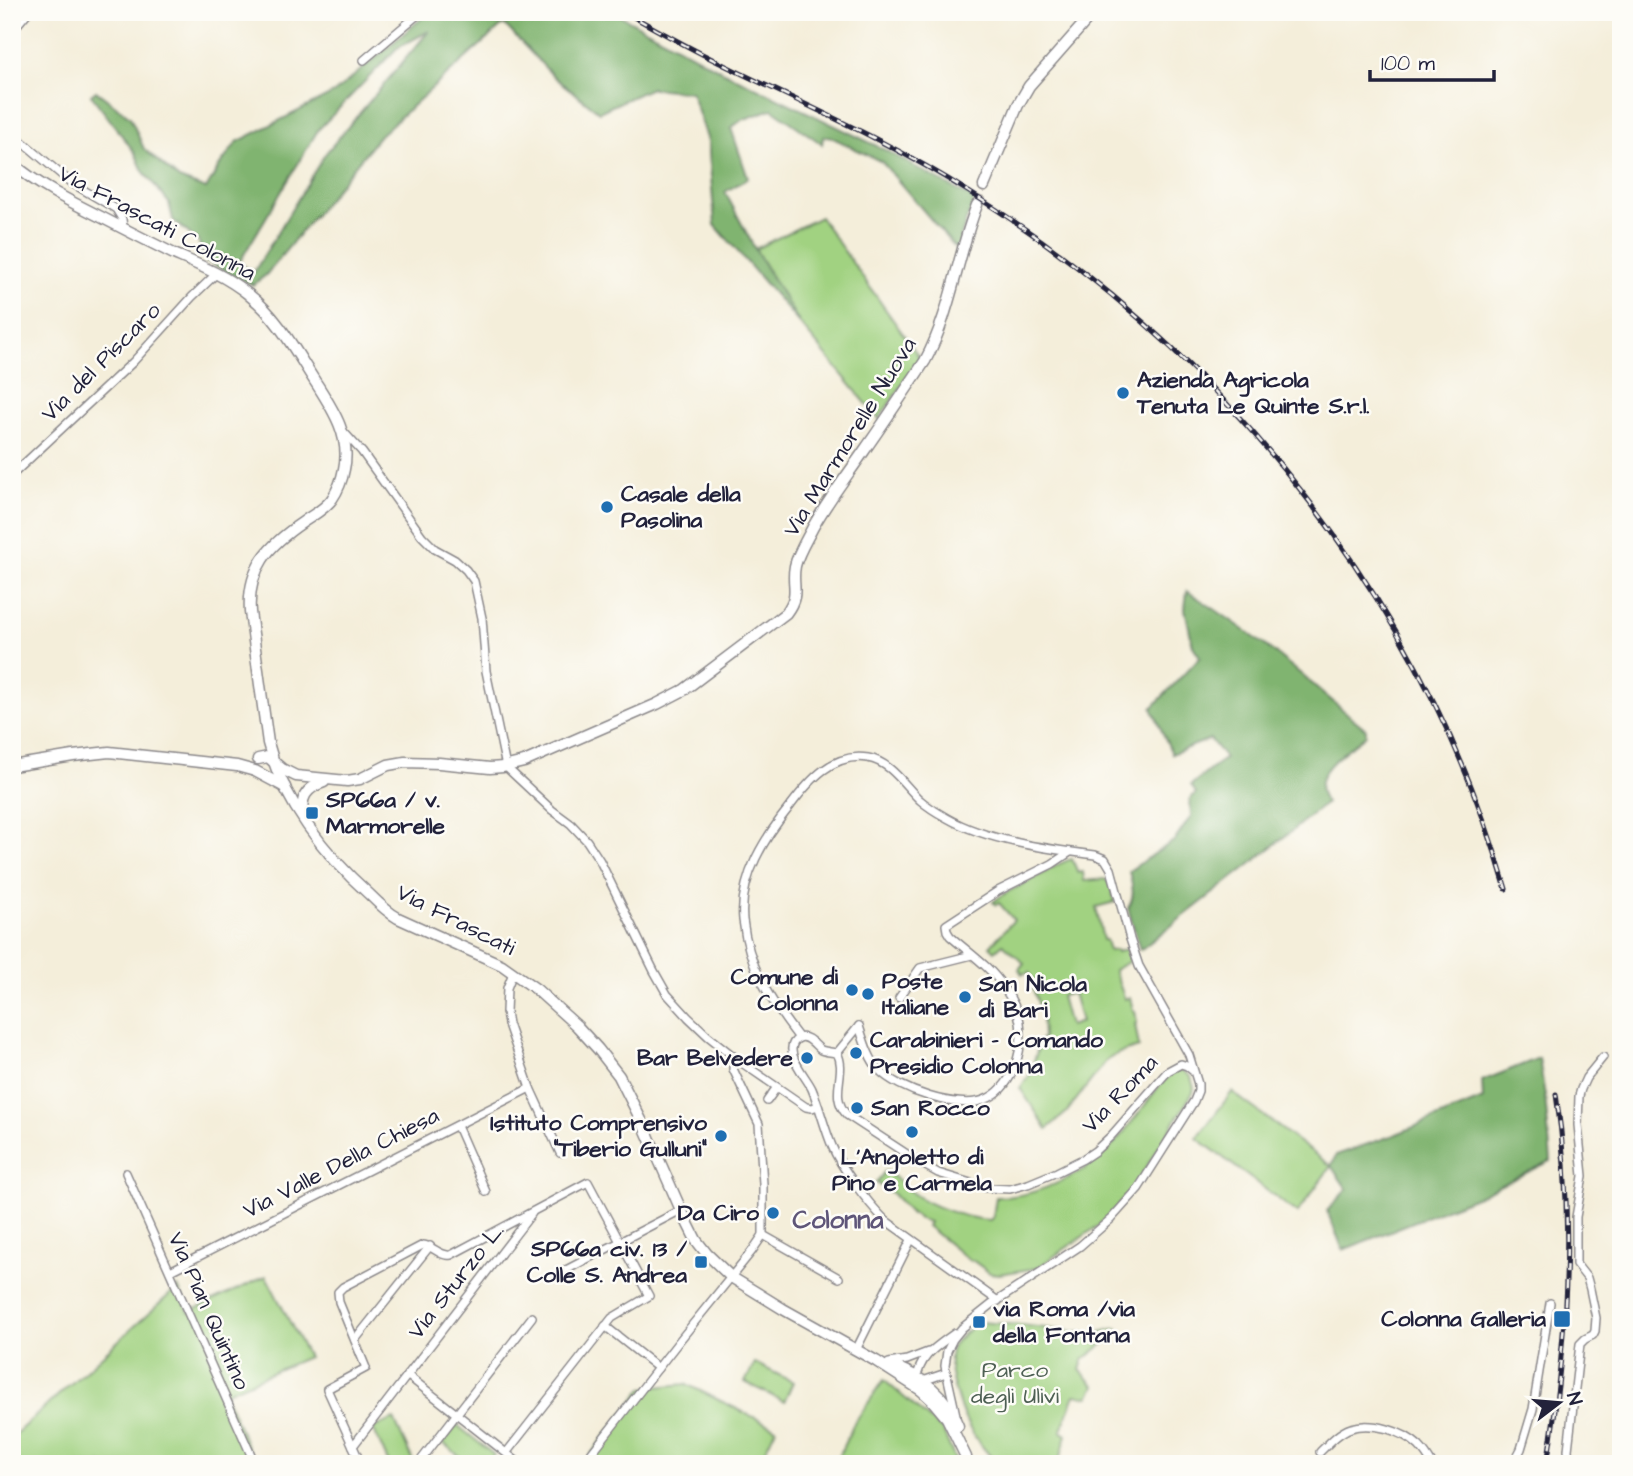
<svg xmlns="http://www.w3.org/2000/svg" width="1633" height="1476" viewBox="0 0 1633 1476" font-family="'Architects Daughter',sans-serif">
<rect width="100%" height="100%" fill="#fdfcf7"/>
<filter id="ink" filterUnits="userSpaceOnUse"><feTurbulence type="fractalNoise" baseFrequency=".0143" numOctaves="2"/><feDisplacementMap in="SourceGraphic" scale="14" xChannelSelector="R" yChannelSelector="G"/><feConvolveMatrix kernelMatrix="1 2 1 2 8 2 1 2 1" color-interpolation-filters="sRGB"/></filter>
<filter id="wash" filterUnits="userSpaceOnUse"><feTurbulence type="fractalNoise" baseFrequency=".00686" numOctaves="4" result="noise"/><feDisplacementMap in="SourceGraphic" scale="28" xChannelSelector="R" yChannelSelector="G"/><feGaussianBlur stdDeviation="1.57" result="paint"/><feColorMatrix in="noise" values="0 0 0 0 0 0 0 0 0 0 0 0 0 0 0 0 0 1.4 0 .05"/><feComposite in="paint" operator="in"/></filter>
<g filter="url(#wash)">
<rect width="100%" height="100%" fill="#f4eeda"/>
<!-- green -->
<g fill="#a1d281" stroke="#627a5e" stroke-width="2" fill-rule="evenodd">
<path d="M 820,217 L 920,358 L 879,419 L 800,324 L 755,249 Z"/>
<path d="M 1072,859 L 1078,873 L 1083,872 L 1084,881 L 1105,879 L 1110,884 L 1115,902 L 1096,907 L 1103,940 L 1106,940 L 1109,951 L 1116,950 L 1117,952 L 1126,949 L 1130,961 L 1114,970 L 1125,999 L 1130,997 L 1133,1010 L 1135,1011 L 1137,1023 L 1135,1024 L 1139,1047 L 1119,1053 L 1107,1060 L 1066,1113 L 1047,1129 L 1020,1088 L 1029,1076 L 1041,1039 L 1043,1039 L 1042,1013 L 1041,1012 L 1032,986 L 1035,984 L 1029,972 L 1022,974 L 1019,969 L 1024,963 L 1003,944 L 995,951 L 990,946 L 1014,920 L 999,903 L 996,905 L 993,902 C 1006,890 1022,886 1037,877 C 1049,871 1059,862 1072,859 ZM 1073,993 L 1081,1022 L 1069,1026 L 1061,996 Z"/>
<path d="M 1176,1071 L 1183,1071 L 1191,1077 L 1194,1088 L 1193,1092 L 1134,1187 L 1109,1216 L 1098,1226 L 1037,1268 L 999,1274 L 990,1273 L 972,1260 L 970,1261 L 927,1226 L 929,1222 L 920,1219 L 912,1213 L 911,1214 L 893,1194 L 876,1183 L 885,1171 C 896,1176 902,1185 911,1192 C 929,1206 967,1219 990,1220 L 993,1217 L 996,1197 C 1033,1198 1082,1176 1108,1150 C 1128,1129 1145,1105 1162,1082 L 1170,1075 Z"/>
<path d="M 1232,1092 L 1331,1166 L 1297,1213 L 1197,1138 Z"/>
<path d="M 266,1276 L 308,1357 L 224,1393 L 255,1464 L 12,1464 L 12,1437 L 178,1287 L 189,1312 Z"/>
<path d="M 979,1322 L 1021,1325 L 1092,1334 L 1117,1328 L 1120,1331 L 1083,1360 L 1080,1370 L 1095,1386 L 1089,1397 L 1075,1395 L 1062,1428 L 1061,1431 L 1067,1435 L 1058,1464 L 997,1464 C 989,1454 979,1444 973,1434 C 962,1416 941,1363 954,1344 C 959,1336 971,1328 979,1322 Z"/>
<path d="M 755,1363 L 793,1382 L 784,1402 L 745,1382 Z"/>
<path d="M 884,1380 L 943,1431 L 957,1464 L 835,1464 L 853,1425 Z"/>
<path d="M 686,1384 L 776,1428 L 759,1464 L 583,1464 L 643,1388 Z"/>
<path d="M 394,1419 L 414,1463 L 412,1464 L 389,1464 L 373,1428 Z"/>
<path d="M 457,1425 L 494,1455 L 487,1464 L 469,1464 L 443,1443 Z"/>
</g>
<!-- forest -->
<g fill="#80b46f" stroke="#516b55" stroke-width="2" fill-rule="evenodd">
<path d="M 429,12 L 614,12 L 722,71 L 883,149 L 975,200 L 965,223 L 957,250 L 882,162 L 829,136 L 823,137 L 822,144 L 772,109 L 742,120 L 731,128 L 748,178 L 725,192 L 755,249 L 800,324 L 715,225 L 708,141 L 691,92 L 651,88 L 599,112 L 555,78 L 504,24 L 380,135 L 266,275 L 253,285 L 206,261 L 198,241 L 173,220 L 169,203 L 143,171 L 135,153 L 91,95 L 96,91 L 130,117 L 144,149 L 179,179 L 206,189 L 220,165 L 237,142 L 334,93 ZM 429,31 L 325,154 L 254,272 L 239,263 L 318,130 L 397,48 Z"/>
<path d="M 1187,591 C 1225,615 1262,642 1296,670 C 1320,690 1342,710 1366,729 L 1366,735 C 1347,751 1305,774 1326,803 L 1247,867 L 1140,950 L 1128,908 C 1136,896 1132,885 1129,871 L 1175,840 L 1191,816 L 1190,799 L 1196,793 L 1191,785 L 1225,758 L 1210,739 L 1172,754 L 1152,708 L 1200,657 L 1193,646 L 1185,609 Z"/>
<path d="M 1539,1058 L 1545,1096 L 1551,1161 L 1478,1196 L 1343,1250 L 1327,1211 L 1347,1189 L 1331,1166 L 1336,1155 L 1394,1135 L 1483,1099 L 1482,1081 Z"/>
</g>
</g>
<g filter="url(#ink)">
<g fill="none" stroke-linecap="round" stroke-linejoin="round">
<!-- secondary-tunnel -->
<path stroke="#cac5ba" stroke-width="10" stroke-dasharray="10 5" stroke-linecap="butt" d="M 977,205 L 984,186"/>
<!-- street casing -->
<g stroke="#8b888a" stroke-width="10">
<g id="street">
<path d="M 12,31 L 28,12"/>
<path d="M 364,60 L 421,12"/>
<path d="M 12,133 L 70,182 L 116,209 L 122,219 L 123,228"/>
<path d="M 342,430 L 362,452 L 422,536 L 435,549 L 455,560 L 466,570 L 474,581 L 482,618 L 486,671 L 506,767 L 552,810 L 571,824 L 587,841 L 600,861 L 654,971 L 667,994 L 688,1017 L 708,1036 L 742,1063 L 806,1107 L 812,1108 L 818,1106"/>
<path d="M 12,475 L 133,362 L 192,297 L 216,274"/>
<path d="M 513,973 L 507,988 L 506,1012 L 508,1024 L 530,1088 L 560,1153"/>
<path d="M 899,998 L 920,968 L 972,955"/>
<path d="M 859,1026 C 864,1041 868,1057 879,1070 C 898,1090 958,1110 984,1100 C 1013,1089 1024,1050 1020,1022 C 1018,1010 1011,998 1004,988 C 991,967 968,952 950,936 L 947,931 L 946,925 L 998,891 L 1052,864 L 1070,852"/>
<path d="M 799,1038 C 771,1002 748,966 743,920 C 739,877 765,837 791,805 C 809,781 833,752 868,758 C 891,762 904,785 920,800 C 928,807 938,813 947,818 C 987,841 1048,849 1095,855 L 1105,859 L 1111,869 L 1130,939 L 1139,966 L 1189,1055 L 1198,1084 L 1198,1091 L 1194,1101 L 1138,1189 L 1111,1219 L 1080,1246 L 991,1305 L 962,1328 L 953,1339 L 947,1351 L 945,1366 L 956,1415"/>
<path d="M 837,1053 C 848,1072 828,1095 847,1115 L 922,1164 L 938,1173 L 987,1188 L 1010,1189 L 1028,1184 L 1057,1172 L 1083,1159 L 1095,1151 L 1111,1136 L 1168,1071 L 1181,1064 L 1187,1066 L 1193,1071"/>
<path d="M 837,1053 C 832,1052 826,1052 821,1050 C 815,1046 808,1034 799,1038 C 779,1049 807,1077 812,1089 C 820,1108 824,1127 832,1146 C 841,1168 868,1203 885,1220 L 998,1301"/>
<path d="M 837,1053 L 859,1026"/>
<path d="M 767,1101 L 777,1087"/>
<path d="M 457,1126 L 486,1192"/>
<path d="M 126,1173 L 255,1464"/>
<path d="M 763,1235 L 839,1278"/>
<path d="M 170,1271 L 530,1088"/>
<path d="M 564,1271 L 681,1210"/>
<path d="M 605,1326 L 658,1368"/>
<path d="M 355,1340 L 430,1246"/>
<path d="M 856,1350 L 911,1240"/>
<path d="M 889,1363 L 907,1360 L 928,1352"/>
<path d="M 407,1375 L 520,1464"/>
<path d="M 916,1381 C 920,1355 936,1347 955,1333"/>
<path d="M 920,1382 L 946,1373"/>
<path d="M 353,1446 L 532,1213"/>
<path d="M 1320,1452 C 1329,1443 1339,1432 1351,1428 C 1372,1421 1403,1431 1419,1446 C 1424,1451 1428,1457 1432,1464"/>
<path d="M 361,1464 L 327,1389 L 366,1368 L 339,1302 L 338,1292 L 343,1287 L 423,1245 C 434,1246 440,1257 451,1255 L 588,1182 L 649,1296 L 612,1318 L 507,1452"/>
<path d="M 418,1464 L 532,1317"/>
<path d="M 583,1464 L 680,1340 L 752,1251 L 763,1235 L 763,1184 L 759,1124 L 733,1069 L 734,1057"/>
<path d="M 1513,1464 L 1521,1449 L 1533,1409 L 1550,1303"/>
<path d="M 1583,1464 L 1569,1458 L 1568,1450 L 1580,1344 L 1585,1339 L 1593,1335 L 1595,1331 L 1596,1318 L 1590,1289 L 1587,1278 L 1576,1264 L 1576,1217 L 1583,1176 L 1578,1125 L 1579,1096 L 1581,1089 L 1586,1078 L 1603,1057"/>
</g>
</g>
<!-- secondary casing -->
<g stroke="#8b888a" stroke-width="13">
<g id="secondary">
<path d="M 12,163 C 39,186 71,202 103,218 C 126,230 150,242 174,254 C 199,265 226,276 248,294 C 279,318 297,354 318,386 C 334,411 351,438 344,469 C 342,480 338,490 332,499 C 325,509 313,515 303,522 C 269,545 247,568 250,612 L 268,743 C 283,801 325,855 369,894 C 378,903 387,912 398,918 L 502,965 L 536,989 L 577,1026 L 598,1049 L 619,1076 L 644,1126 L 681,1210 L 696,1240 L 707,1254 L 731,1277 L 783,1309 L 876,1361 L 921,1390 L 932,1400 L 947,1418 L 966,1457"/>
<path d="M 984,186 L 1018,105 L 1029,86 L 1094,12"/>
<path d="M 258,759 L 268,757 L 282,769 L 296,776 L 347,781 L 360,779 L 388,765 L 405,762 L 439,763 L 490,768 L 503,767 L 524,762 L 657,704 L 684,690 L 786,613 C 801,593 791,586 795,566 C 798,553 807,539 813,527 C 828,500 847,476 864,451 C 885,421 905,391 925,361 C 951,313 957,256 977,205"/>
<path d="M 12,766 L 73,756 L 109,752 L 237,766 L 255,771 L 285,787"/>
<path d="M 304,817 C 299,798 306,788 324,782"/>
<path d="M 892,1366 C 921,1375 947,1396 958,1426"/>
</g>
</g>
<!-- street -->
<use href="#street" stroke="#fff" stroke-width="7"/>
<!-- secondary -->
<use href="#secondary" stroke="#fff" stroke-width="10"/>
<!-- rail casing -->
<g stroke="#22223b" stroke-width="5">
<g id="rail">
<path d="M 625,12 C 657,30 689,48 722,64 C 805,105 891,142 969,192 C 1223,350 1423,600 1506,889"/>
<path d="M 1547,1464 C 1567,1343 1575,1216 1556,1094"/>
</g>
</g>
<!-- rail -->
<use href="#rail" stroke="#fdfcf7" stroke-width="2.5" stroke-dasharray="8" stroke-linecap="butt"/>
</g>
</g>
<!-- markers -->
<g fill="#1f6fb2" stroke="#fdfcf7" stroke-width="2.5">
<circle cx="1123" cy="393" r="7"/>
<circle cx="607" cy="507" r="7"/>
<rect x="305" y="806" width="14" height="14" rx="3.5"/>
<circle cx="852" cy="990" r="7"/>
<circle cx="868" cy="994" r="7"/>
<circle cx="965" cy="997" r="7"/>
<circle cx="856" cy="1053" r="7"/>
<circle cx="807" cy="1058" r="7"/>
<circle cx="857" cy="1108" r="7"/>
<circle cx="912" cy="1132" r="7"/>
<circle cx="721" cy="1136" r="7"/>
<circle cx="773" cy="1213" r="7"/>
<rect x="694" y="1255" width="14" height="14" rx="3.5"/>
<rect x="1553" y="1310" width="18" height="18" rx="3.5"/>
<rect x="972" y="1315" width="14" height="14" rx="3.5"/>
</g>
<g text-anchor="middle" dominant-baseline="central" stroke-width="5" stroke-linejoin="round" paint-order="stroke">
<!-- street labels -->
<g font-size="23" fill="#22223b" stroke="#fdfcf7">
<text transform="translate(157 223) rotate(28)">Via Frascati Colonna</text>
<text transform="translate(101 362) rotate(-45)">Via del Piscaro</text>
<text transform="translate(850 437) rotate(-58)">Via Marmorelle Nuova</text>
<text transform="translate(456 920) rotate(27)">Via Frascati</text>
<text transform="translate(1120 1094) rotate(-46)">Via Roma</text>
<text transform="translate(341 1163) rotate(-27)">Via Valle Della Chiesa</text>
<text transform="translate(456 1281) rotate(-52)">Via Sturzo L.</text>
<text transform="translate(209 1311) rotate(66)">Via Pian Quintino</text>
</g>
<!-- poi labels -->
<g font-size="23" font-weight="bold" fill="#22223b" stroke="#fdfcf7" text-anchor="start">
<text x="1137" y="380">Azienda Agricola<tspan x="1137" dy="26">Tenuta Le Quinte S.r.l.</tspan></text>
<text x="621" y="494">Casale della<tspan x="621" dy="26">Pasolina</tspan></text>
<text x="326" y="800">SP66a / v.<tspan x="326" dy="26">Marmorelle</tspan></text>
<text x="838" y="977" text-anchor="end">Comune di<tspan x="838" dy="26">Colonna</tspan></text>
<text x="882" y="981">Poste<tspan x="882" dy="26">Italiane</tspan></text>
<text x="979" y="984">San Nicola<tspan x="979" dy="26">di Bari</tspan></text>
<text x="870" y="1040">Carabinieri - Comando<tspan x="870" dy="26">Presidio Colonna</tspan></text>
<text x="793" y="1058" text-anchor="end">Bar Belvedere</text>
<text x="871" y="1108">San Rocco</text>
<text x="707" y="1123" text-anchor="end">Istituto Comprensivo<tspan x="707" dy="26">"Tiberio Gulluni"</tspan></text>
<text x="912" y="1157" text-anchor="middle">L'Angoletto di<tspan x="912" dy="26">Pino e Carmela</tspan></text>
<text x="759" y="1213" text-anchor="end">Da Ciro</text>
<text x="687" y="1249" text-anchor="end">SP66a civ. 13 /<tspan x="687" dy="26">Colle S. Andrea</tspan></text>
<text x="993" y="1309">via Roma /via<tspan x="993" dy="26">della Fontana</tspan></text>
<text x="1546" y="1319" text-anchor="end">Colonna Galleria</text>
</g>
<!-- park labels -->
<g font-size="23" fill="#4e6054" stroke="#fdfcf7">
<text x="1015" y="1370">Parco<tspan x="1015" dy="26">degli Ulivi</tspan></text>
</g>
<!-- quarter labels -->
<g font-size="26" font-weight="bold" fill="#5f5679" stroke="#fdfcf7">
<text x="838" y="1220">Colonna</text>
</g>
</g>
<!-- margin -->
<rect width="1633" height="1476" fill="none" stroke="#fdfcf7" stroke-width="42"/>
<!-- north arrow -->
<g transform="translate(1559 1403) rotate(74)" stroke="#fdfcf7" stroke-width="5" paint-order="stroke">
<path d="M0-5L12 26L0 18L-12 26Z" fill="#22223b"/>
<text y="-10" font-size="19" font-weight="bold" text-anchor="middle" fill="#22223b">N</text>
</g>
<!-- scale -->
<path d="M1370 70v10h124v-10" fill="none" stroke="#22223b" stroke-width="3.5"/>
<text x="1381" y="70" font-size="21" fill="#22223b" stroke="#fdfcf7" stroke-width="5" paint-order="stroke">100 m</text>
</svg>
